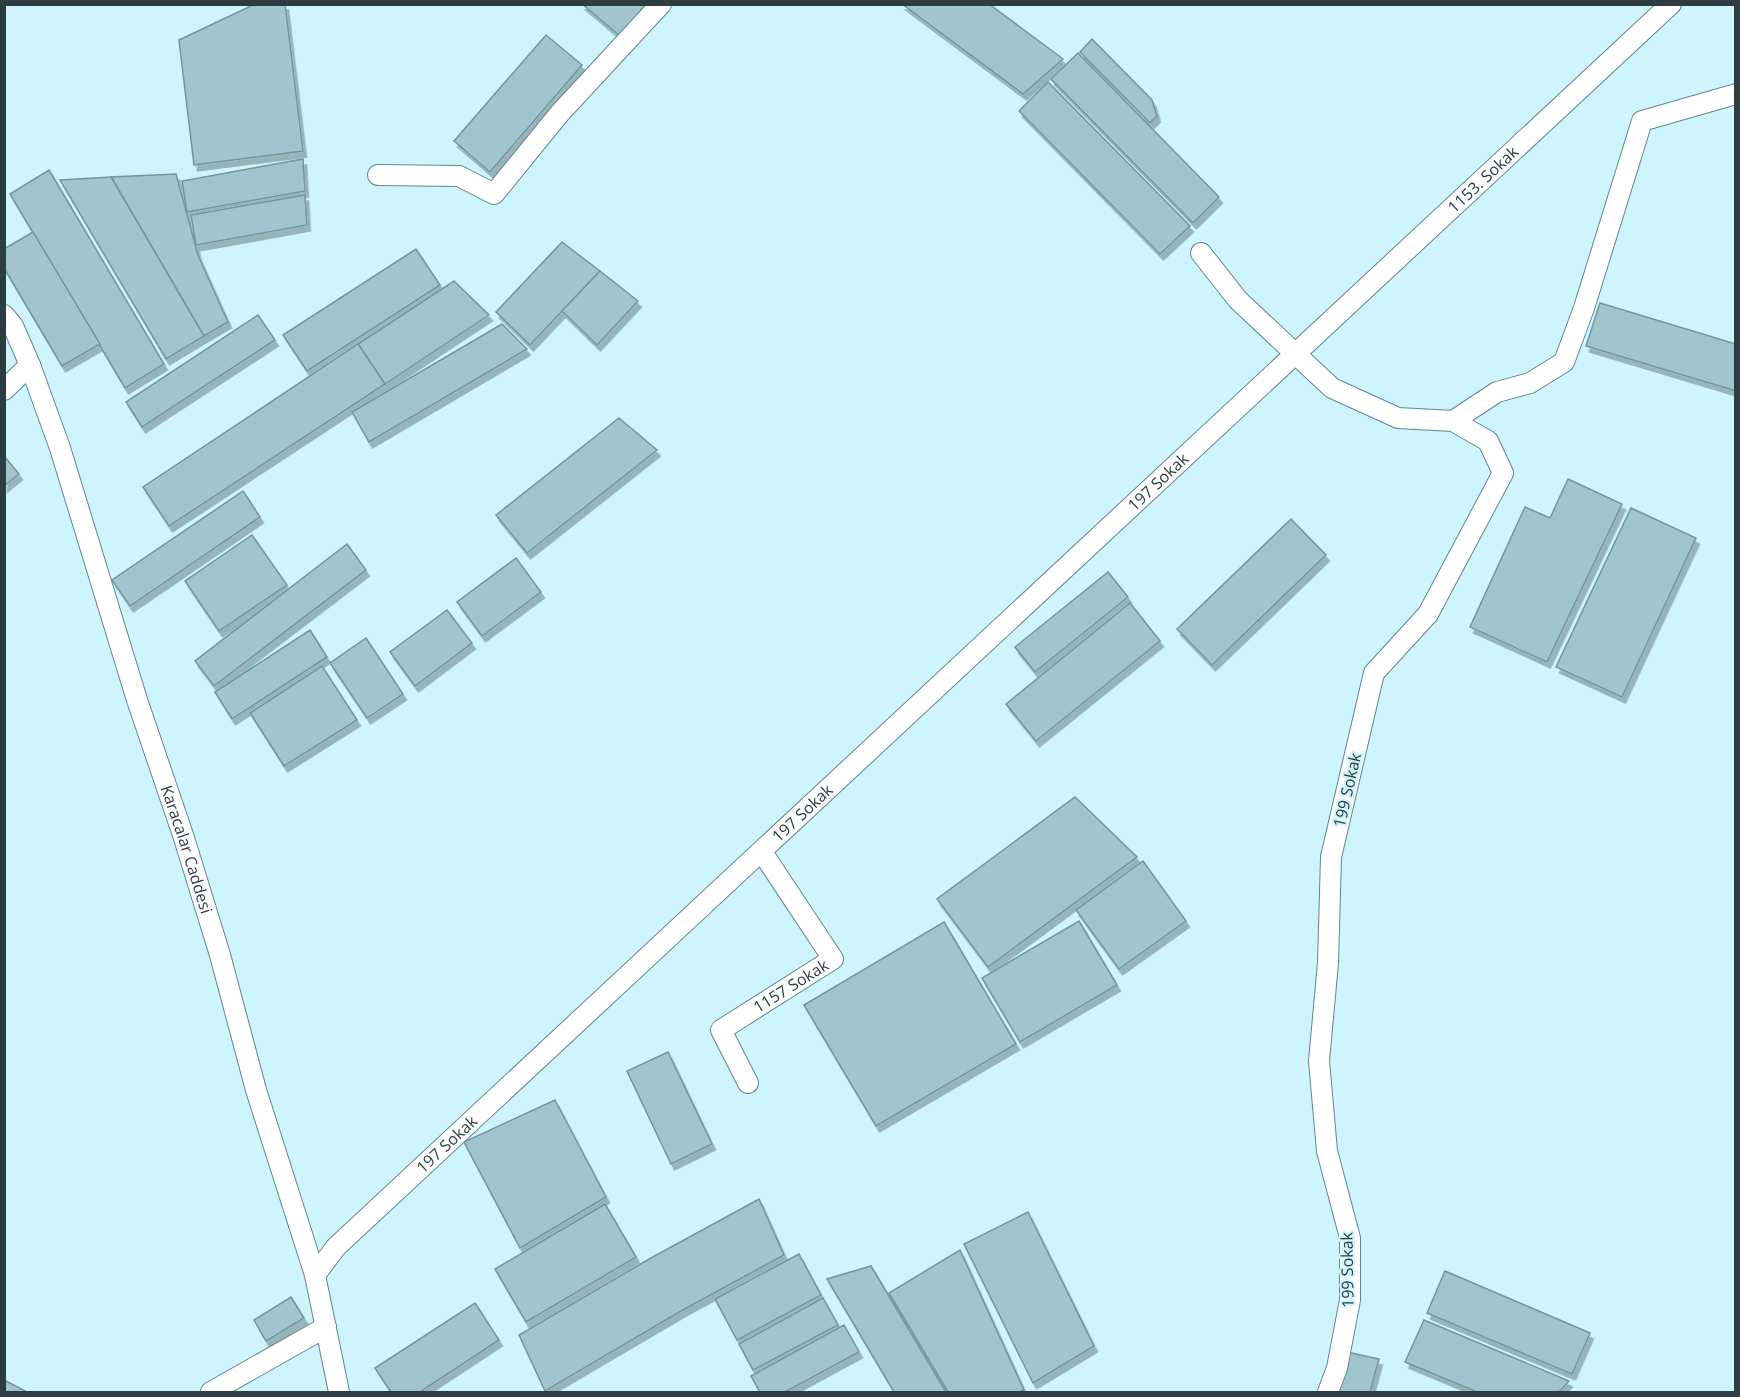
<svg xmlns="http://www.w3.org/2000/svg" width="1740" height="1397" viewBox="0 0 1740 1397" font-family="'Open Sans',sans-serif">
<defs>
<filter id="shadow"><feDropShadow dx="3.5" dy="6" stdDeviation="0" flood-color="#0004"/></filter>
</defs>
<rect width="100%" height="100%" fill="#cef5fe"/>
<!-- building -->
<g fill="#a0c5ce" stroke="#72969e" stroke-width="1.5" filter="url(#shadow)">
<path d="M 255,4 L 285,4 L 303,151 L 194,165 L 179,40 Z"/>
<path d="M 582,4 L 646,4 L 620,36 Z"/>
<path d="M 902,4 L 989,4 L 1063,59 L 1023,94 Z"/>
<path d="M 546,35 L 582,65 L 490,172 L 454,141 Z"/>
<path d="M 1092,39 L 1152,100 L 1157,116 L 1150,123 L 1080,52 Z"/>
<path d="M 1078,53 L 1219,197 L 1193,223 L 1051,79 Z"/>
<path d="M 1048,82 L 1190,226 L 1160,254 L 1019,111 Z"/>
<path d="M 303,159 L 305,191 L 187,212 L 182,181 Z"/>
<path d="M 49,170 L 164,364 L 125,388 L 10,194 Z"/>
<path d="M 176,174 L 198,255 L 228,322 L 204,336 L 111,177 Z"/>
<path d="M 111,177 L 204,336 L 166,359 L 60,180 Z"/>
<path d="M 305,195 L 307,225 L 196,245 L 191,215 Z"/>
<path d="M 33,232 L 100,344 L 62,366 L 4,268 L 4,249 Z"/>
<path d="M 562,242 L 600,271 L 530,345 L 496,312 Z"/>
<path d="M 416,249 L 440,285 L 307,371 L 283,335 Z"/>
<path d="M 600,271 L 638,301 L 597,345 L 562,311 Z"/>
<path d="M 454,281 L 489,315 L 385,384 L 358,344 Z"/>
<path d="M 1600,303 L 1736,344 L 1736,391 L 1586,346 Z"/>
<path d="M 258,315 L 275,340 L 142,427 L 126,402 Z"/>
<path d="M 502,324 L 527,349 L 369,442 L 352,412 Z"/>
<path d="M 358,344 L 385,384 L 169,526 L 143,487 Z"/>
<path d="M 619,418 L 657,450 L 527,553 L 496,515 Z"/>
<path d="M 4,456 L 19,474 L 4,486 Z"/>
<path d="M 1568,479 L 1622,504 L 1547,662 L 1470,627 L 1525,507 L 1550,518 Z"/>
<path d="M 243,491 L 260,517 L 130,606 L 112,580 Z"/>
<path d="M 1631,508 L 1696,538 L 1622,697 L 1556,667 Z"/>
<path d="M 1291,519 L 1326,555 L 1212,665 L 1177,629 Z"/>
<path d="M 252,535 L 287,585 L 219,631 L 185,581 Z"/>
<path d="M 347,544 L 366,570 L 214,686 L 195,661 Z"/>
<path d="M 516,558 L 541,592 L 482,636 L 457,602 Z"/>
<path d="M 1108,572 L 1128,597 L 1035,672 L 1015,647 Z"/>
<path d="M 1130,603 L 1160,641 L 1036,741 L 1006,704 Z"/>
<path d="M 447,610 L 472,643 L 415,686 L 390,652 Z"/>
<path d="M 310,630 L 327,657 L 232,719 L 215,692 Z"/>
<path d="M 366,638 L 403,694 L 367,718 L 330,663 Z"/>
<path d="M 322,666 L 357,720 L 284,766 L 250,713 Z"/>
<path d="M 1075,797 L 1137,857 L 988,967 L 937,899 Z"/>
<path d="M 1143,861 L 1186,921 L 1119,969 L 1076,910 Z"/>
<path d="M 1079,921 L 1117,985 L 1020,1042 L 982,978 Z"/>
<path d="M 944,922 L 1016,1044 L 876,1126 L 804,1005 Z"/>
<path d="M 668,1052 L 712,1144 L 671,1164 L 627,1071 Z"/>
<path d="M 555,1100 L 606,1197 L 520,1248 L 464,1142 Z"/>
<path d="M 759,1199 L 784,1255 L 681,1311 L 545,1391 L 519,1335 L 651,1258 Z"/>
<path d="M 605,1204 L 636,1257 L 526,1322 L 495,1269 Z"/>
<path d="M 1028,1212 L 1094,1346 L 1033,1383 L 964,1244 Z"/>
<path d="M 960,1250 L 1024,1390 L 1020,1392 L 948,1392 L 889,1293 Z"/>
<path d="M 799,1254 L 821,1295 L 737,1340 L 715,1299 Z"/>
<path d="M 871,1266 L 946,1392 L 894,1392 L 827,1279 Z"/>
<path d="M 1445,1271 L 1590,1333 L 1572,1374 L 1427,1313 Z"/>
<path d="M 291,1297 L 304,1318 L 266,1341 L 254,1320 Z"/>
<path d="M 823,1298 L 838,1325 L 753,1370 L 739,1344 Z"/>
<path d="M 475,1303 L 499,1340 L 420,1392 L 391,1392 L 375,1368 Z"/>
<path d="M 1424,1320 L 1569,1381 L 1559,1392 L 1477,1392 L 1405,1362 Z"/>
<path d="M 844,1325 L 859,1352 L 785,1392 L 760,1392 L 751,1376 Z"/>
<path d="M 1347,1352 L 1379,1359 L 1370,1392 L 1337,1392 Z"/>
<path d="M 4,1380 L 27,1392 L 4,1392 Z"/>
</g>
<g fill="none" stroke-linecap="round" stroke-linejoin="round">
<!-- minor casing -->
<g stroke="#62868e" stroke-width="22">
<g id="minor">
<path d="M 378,175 L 459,176 L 494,194 L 560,113 L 661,4"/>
<path d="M 1201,253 L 1238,300 L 1332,388 L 1398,418 L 1453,421 L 1488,441 L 1503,473 L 1428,614 L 1374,673 L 1331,857 L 1328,963 L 1319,1061 L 1327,1151 L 1350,1238 L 1350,1300 L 1337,1368 L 1328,1392"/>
<path id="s1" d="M 4,315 L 13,326 L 30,365 L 60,448 L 137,700 L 184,838 L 220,955 L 256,1090 L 315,1275 L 339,1392"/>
<path d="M 4,390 L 30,365"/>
<path d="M 1453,421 L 1497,392 L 1530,383 L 1564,362 L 1584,308 L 1642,121 L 1736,94"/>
<path id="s2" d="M 748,1083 L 721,1030 L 833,959 L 762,852"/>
<path id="s3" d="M 315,1275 L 336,1247 L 1671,4"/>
<path d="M 211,1392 L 326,1327"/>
</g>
</g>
<!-- minor -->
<use href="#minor" stroke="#fff" stroke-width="20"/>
</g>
<g text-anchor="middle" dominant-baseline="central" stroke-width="4.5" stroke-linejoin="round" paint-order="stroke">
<!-- street labels -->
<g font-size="16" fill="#2d3c40" stroke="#cef5fe">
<text stroke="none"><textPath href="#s3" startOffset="1602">1153. Sokak</textPath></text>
<text stroke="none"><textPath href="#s3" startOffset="1158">197 Sokak</textPath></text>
<text transform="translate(1347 790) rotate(-77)">199 Sokak</text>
<text stroke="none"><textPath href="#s3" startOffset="672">197 Sokak</textPath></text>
<text stroke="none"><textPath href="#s1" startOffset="566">Karacalar Caddesi</textPath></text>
<text stroke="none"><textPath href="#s2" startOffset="142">1157 Sokak</textPath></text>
<text stroke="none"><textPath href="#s3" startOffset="186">197 Sokak</textPath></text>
<text transform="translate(1347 1270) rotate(-91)">199 Sokak</text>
</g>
</g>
<!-- border -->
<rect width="1740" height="1397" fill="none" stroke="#2d3c40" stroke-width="12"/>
</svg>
